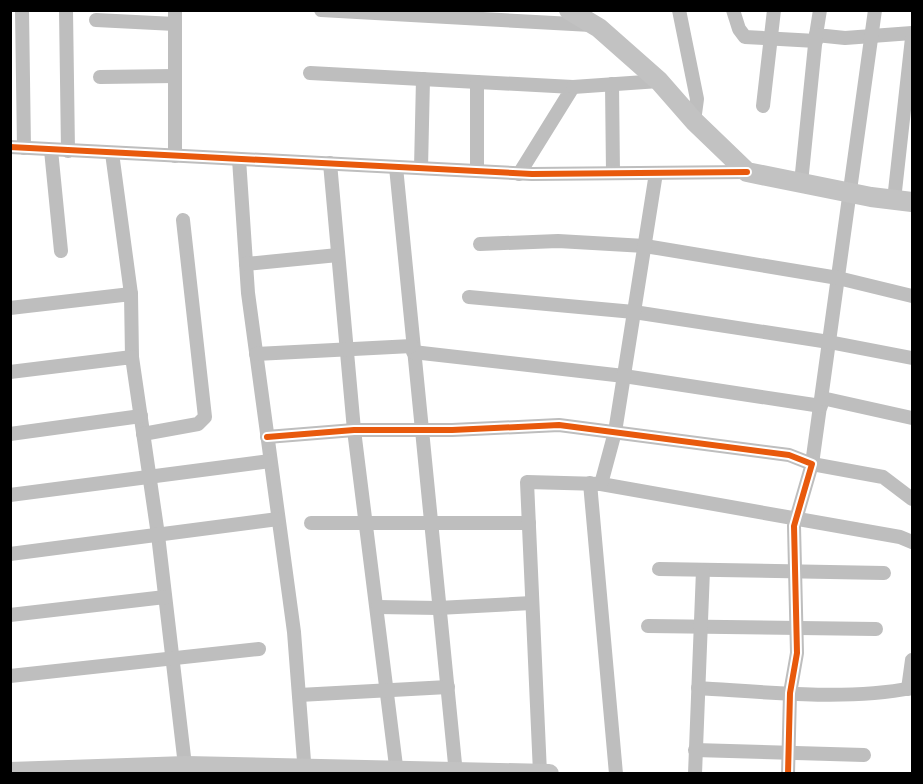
<svg xmlns="http://www.w3.org/2000/svg" width="923" height="784" viewBox="0 0 923 784" font-family="'Varela Round',sans-serif">
<rect width="100%" height="100%" fill="#fff"/>
<g fill="none" stroke-linecap="round" stroke-linejoin="round">
<!-- street -->
<g stroke="#bebebe" stroke-width="14">
<path d="M 22,10 L 24,148"/>
<path d="M 66,10 L 68,151"/>
<path d="M 321,10 L 591,25"/>
<path d="M 679,10 L 697,99 L 694,121"/>
<path d="M 733,10 L 739,29 L 745,37 L 816,41"/>
<path d="M 820,10 L 816,35 L 845,38 L 912,33"/>
<path d="M 875,10 L 812,464 L 883,477 L 912,499"/>
<path d="M 96,20 L 175,24"/>
<path d="M 310,73 L 573,87 L 519,174"/>
<path d="M 100,77 L 175,76"/>
<path d="M 477,82 L 477,171"/>
<path d="M 612,84 L 613,173"/>
<path d="M 573,87 L 659,81"/>
<path d="M 763,106 L 774,10"/>
<path d="M 10,147 L 532,174 L 747,172"/>
<path d="M 51,150 L 61,251"/>
<path d="M 112,153 L 131,294"/>
<path d="M 175,156 L 175,10"/>
<path d="M 239,159 L 248,293 L 294,632 L 305,774"/>
<path d="M 330,163 L 354,430 L 397,774"/>
<path d="M 396,167 L 456,774"/>
<path d="M 421,168 L 423,79"/>
<path d="M 801,183 L 816,35"/>
<path d="M 894,200 L 912,38"/>
<path d="M 480,244 L 558,241 L 645,246 L 838,278 L 912,296"/>
<path d="M 246,264 L 338,255"/>
<path d="M 469,297 L 634,312 L 829,342 L 912,358"/>
<path d="M 10,308 L 131,294 L 132,357"/>
<path d="M 413,352 L 624,376 L 821,406"/>
<path d="M 256,354 L 412,346"/>
<path d="M 10,372 L 132,357 L 158,535 L 186,774"/>
<path d="M 822,398 L 912,418"/>
<path d="M 10,434 L 141,416"/>
<path d="M 143,434 L 198,424 L 205,417 L 183,220"/>
<path d="M 267,437 L 354,430 L 452,430 L 559,425 L 789,455 L 812,464 L 794,526 L 797,653 L 790,693 L 788,774"/>
<path d="M 590,483 L 616,774"/>
<path d="M 601,484 L 900,537 L 912,542"/>
<path d="M 10,495 L 270,461"/>
<path d="M 311,523 L 529,523"/>
<path d="M 10,554 L 278,519"/>
<path d="M 659,569 L 884,573"/>
<path d="M 378,607 L 438,608 L 532,603"/>
<path d="M 10,615 L 165,597"/>
<path d="M 648,626 L 876,629"/>
<path d="M 10,676 L 259,649"/>
<path d="M 698,688 C 766,692 845,701 912,688"/>
<path d="M 908,689 L 912,660"/>
<path d="M 299,695 L 448,687"/>
<path d="M 695,750 L 864,755"/>
<path d="M 540,773 L 527,482 L 601,484 L 615,432 L 656,173"/>
<path d="M 695,774 L 703,570"/>
</g>
<!-- secondary -->
<g stroke="#c2c2c2" stroke-width="20">
<path d="M 569,10 L 599,28 L 659,81 L 694,121 L 747,172 L 871,197 L 912,202"/>
<path d="M 10,772 L 186,766 L 549,774"/>
</g>
<!-- cycleway casing -->
<g stroke="#fff" stroke-width="10">
<g id="cycleway">
<path d="M 10,147 L 532,174 L 747,172"/>
<path d="M 267,437 L 354,430 L 452,430 L 559,425 L 789,455 L 812,464 L 794,526 L 797,653 L 790,693 L 788,774"/>
</g>
</g>
<!-- cycleway -->
<use href="#cycleway" stroke="#e8590c" stroke-width="6"/>
</g>
<!-- border -->
<rect width="923" height="784" fill="none" stroke="#000000" stroke-width="24"/>
</svg>
